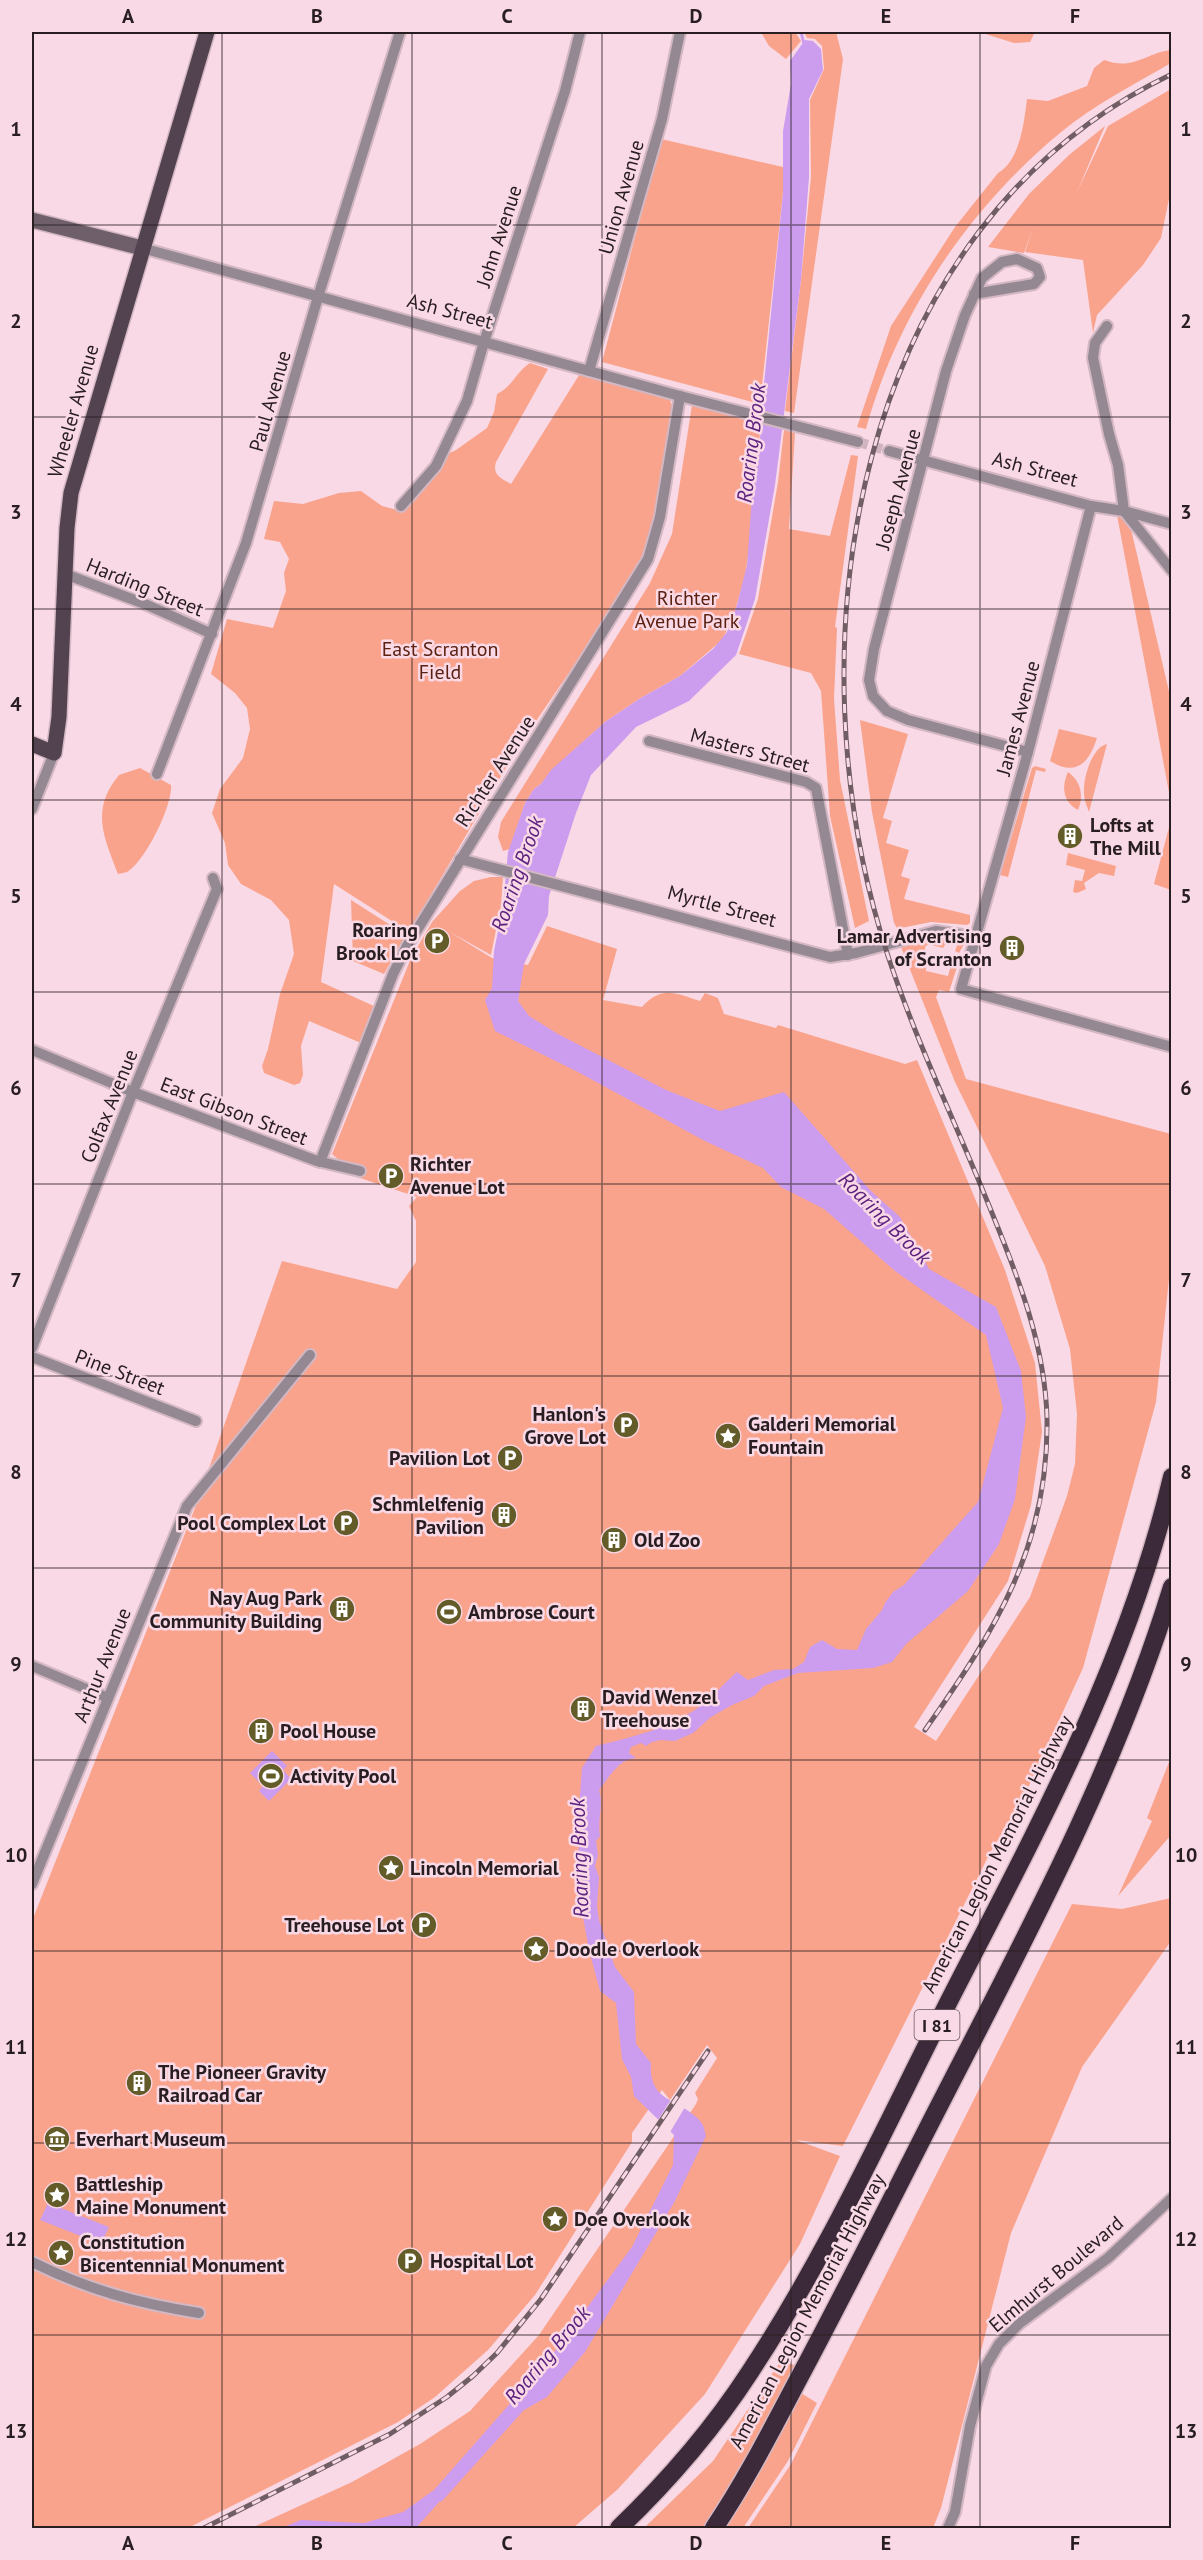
<svg xmlns="http://www.w3.org/2000/svg" width="1203" height="2560" viewBox="0 0 1203 2560" font-family="'PT Sans',sans-serif">
<rect width="100%" height="100%" fill="#f9d9e5"/>
<!-- green -->
<g fill="#faa38c">
<path d="M 755,32 L 795,32 L 801,41 L 786,59 L 769,46 L 762,34 Z"/>
<path d="M 804,32 L 836,32 L 843,59 L 794,413 L 785,411 L 801,280 L 811,177 L 810,100 L 824,69 L 822,46 L 815,39 L 807,38 Z"/>
<path d="M 979,32 L 1035,32 L 1030,42 L 1014,43 Z"/>
<path d="M 1171,50 L 1171,63 C 1133,85 1094,105 1060,133 C 968,209 898,313 866,429 L 857,427 L 891,326 L 955,227 L 998,173 C 1020,160 1024,123 1027,99 L 1048,101 L 1087,86 L 1094,68 L 1104,60 C 1134,71 1145,53 1171,50 Z"/>
<path d="M 1171,89 L 1171,189 L 1161,238 L 1143,265 L 1097,315 L 1093,333 L 1083,260 L 1025,252 L 1033,227 L 1024,253 L 988,247 L 1029,194 L 1069,155 L 1105,126 L 1077,192 L 1108,126 Z"/>
<path d="M 661,139 L 783,167 L 783,193 L 760,404 L 602,362 Z"/>
<path d="M 530,363 L 548,369 L 496,462 C 492,475 501,478 511,484 L 581,372 L 668,394 L 672,406 L 661,508 L 639,570 L 517,749 L 409,932 L 334,884 L 321,982 L 376,1007 L 361,1043 L 309,1021 L 301,1046 L 303,1075 L 300,1083 L 294,1085 L 264,1073 L 262,1066 L 268,1049 L 280,994 L 294,954 L 289,920 L 271,900 L 241,884 L 228,865 L 225,843 L 212,813 L 220,789 L 243,758 L 250,729 L 247,708 L 235,693 L 211,674 L 227,619 L 273,628 L 286,591 L 284,573 L 289,559 L 280,542 L 264,539 L 274,501 L 303,504 L 339,493 L 361,491 L 382,506 L 401,511 L 443,456 L 456,450 L 487,428 L 494,412 L 497,394 C 513,386 516,372 530,363 Z"/>
<path d="M 692,405 L 760,424 L 761,427 L 753,483 L 751,535 L 745,576 L 733,618 L 722,640 L 680,676 L 639,699 L 605,722 L 552,770 L 541,784 L 534,789 L 525,803 L 510,849 L 503,851 L 498,837 L 501,822 L 650,583 L 672,534 Z"/>
<path d="M 784,430 L 795,433 L 789,529 L 830,536 L 851,455 L 858,456 L 835,627 L 837,628 L 834,699 L 840,780 L 869,921 L 855,928 L 830,816 L 821,691 L 811,673 L 739,654 L 758,599 L 778,482 Z"/>
<path d="M 1117,515 L 1127,519 L 1131,529 L 1171,700 L 1171,803 Z"/>
<path d="M 860,720 L 908,734 L 883,818 L 892,821 L 886,843 L 909,850 L 901,876 L 910,879 L 904,899 L 970,915 L 970,923 L 967,925 L 931,922 L 901,928 L 897,928 L 894,923 L 872,812 Z"/>
<path d="M 1059,729 L 1097,738 C 1089,763 1076,777 1050,761 Z"/>
<path d="M 1107,744 L 1089,812 C 1087,806 1084,800 1084,793 C 1083,778 1092,747 1107,744 Z"/>
<path d="M 1035,766 L 1046,769 L 1045,772 L 1036,770 L 1008,877 L 1000,875 L 1032,768 Z"/>
<path d="M 140,768 L 171,785 C 173,805 145,862 127,872 C 124,873 121,873 118,874 C 104,837 90,810 119,775 Z"/>
<path d="M 1068,772 C 1081,781 1084,796 1078,810 C 1063,802 1061,787 1068,772 Z"/>
<path d="M 1171,820 L 1171,890 L 1154,884 Z"/>
<path d="M 1068,853 L 1116,866 L 1114,876 L 1099,873 L 1084,883 L 1086,889 L 1077,893 L 1073,892 L 1075,880 L 1082,881 L 1085,870 L 1066,865 Z"/>
<path d="M 491,877 L 503,877 L 501,905 L 491,955 L 448,931 L 492,958 L 528,965 L 547,926 L 617,949 L 603,1000 L 642,1007 C 662,985 675,993 700,1001 L 705,993 L 718,998 L 724,1014 L 776,1028 L 778,1025 L 905,1064 L 917,1060 L 1005,1270 L 1035,1363 L 1042,1432 L 1031,1505 L 1008,1581 L 914,1727 L 936,1741 L 1030,1597 L 1067,1496 L 1075,1464 L 1077,1414 L 1070,1349 L 1045,1266 L 955,1082 L 901,947 C 922,939 939,937 961,939 L 964,944 L 959,953 L 955,951 L 958,943 L 948,939 L 943,948 L 928,944 L 925,947 L 926,971 L 948,976 L 951,965 L 957,967 L 949,992 L 939,990 L 936,997 L 966,1079 L 1171,1134 L 1171,1260 L 1156,1402 L 1083,1668 L 1022,1801 L 991,1851 L 843,2146 L 796,2140 L 840,2156 L 800,2244 L 705,2394 L 618,2489 L 573,2528 L 251,2528 L 352,2482 L 420,2444 L 470,2411 L 539,2335 L 696,2104 L 698,2099 L 695,2093 L 717,2058 L 707,2045 L 670,2100 L 662,2090 L 632,2133 L 632,2142 L 535,2295 L 488,2350 L 435,2397 L 398,2422 L 188,2528 L 32,2528 L 32,1921 L 195,1508 L 282,1261 L 397,1289 L 416,1262 L 416,1221 L 409,1206 L 417,1197 L 360,1178 L 332,1154 L 411,958 L 432,922 L 460,891 L 474,881 Z"/>
<path d="M 351,900 L 406,935 L 384,974 L 353,961 Z"/>
<path d="M 1171,1757 L 1171,1835 L 1118,1896 L 1152,1821 L 1147,1818 Z"/>
<path d="M 1171,1898 L 1171,1941 L 1082,2067 L 1011,2233 L 941,2508 L 933,2528 L 748,2528 L 791,2464 L 1072,1904 L 1122,1909 Z"/>
<path d="M 780,2362 L 795,2365 L 785,2383 L 817,2403 L 788,2461 L 743,2528 L 644,2528 L 713,2461 Z"/>
</g>
<!-- water -->
<g fill="#cc9dee">
<path d="M 805,40 L 813,41 L 821,49 L 823,70 L 809,99 L 809,177 L 801,280 L 775,485 L 755,599 L 736,655 L 689,701 L 636,727 L 591,775 L 576,813 L 549,896 L 548,915 L 524,964 L 518,1001 L 529,1016 L 558,1034 L 666,1090 L 720,1111 L 784,1092 L 871,1191 L 900,1217 L 929,1269 L 996,1307 L 1021,1371 L 1026,1417 L 1015,1499 L 999,1544 L 968,1591 L 906,1644 L 892,1662 L 873,1668 L 798,1673 L 764,1686 L 754,1696 L 732,1705 L 711,1717 L 693,1733 L 675,1741 L 661,1740 L 652,1742 L 646,1746 L 641,1743 L 631,1747 L 629,1753 L 636,1758 C 618,1759 609,1778 599,1790 C 604,1805 597,1820 600,1836 L 596,1841 L 598,1855 L 595,1866 L 599,1877 L 597,1907 L 599,1920 L 615,1967 L 634,1992 L 636,2044 L 651,2063 C 648,2104 682,2098 701,2122 C 704,2126 705,2132 706,2136 L 675,2201 L 585,2352 L 547,2397 L 517,2414 L 416,2528 L 281,2528 L 301,2520 L 364,2523 L 403,2512 L 434,2490 L 549,2359 L 632,2247 L 673,2165 L 674,2135 L 634,2096 L 631,2077 L 622,2059 L 616,2003 L 600,1991 L 589,1950 L 583,1917 L 588,1903 L 581,1884 L 578,1852 L 582,1820 L 579,1807 L 582,1768 L 596,1746 C 631,1737 669,1729 699,1707 C 713,1697 724,1683 737,1672 L 748,1680 L 774,1670 L 793,1669 L 804,1662 L 810,1647 L 822,1640 L 837,1649 L 857,1650 L 866,1629 L 882,1610 L 885,1603 L 893,1592 L 904,1585 L 978,1502 L 1003,1408 L 986,1335 L 895,1271 L 824,1209 L 781,1187 L 763,1168 L 705,1141 L 576,1071 L 495,1031 L 485,1000 L 492,988 L 494,951 L 503,906 L 508,852 L 525,803 L 534,789 L 541,784 L 551,770 L 605,722 L 639,699 L 680,676 L 713,649 L 727,632 L 737,605 L 747,565 L 753,483 L 761,431 L 760,424 L 783,193 L 783,131 L 791,84 L 790,61 Z"/>
<path d="M 272,1751 L 287,1766 L 283,1770 L 291,1779 L 269,1801 L 259,1791 L 263,1786 L 250,1773 Z"/>
<path d="M 48,2203 L 109,2227 L 101,2244 L 40,2220 Z"/>
</g>
<!-- pier -->
<path fill="#f9d9e5" d="M 672,2098 L 685,2107 L 669,2134 L 656,2123 Z"/>
<g fill="none" stroke-linecap="round" stroke-linejoin="round">
<!-- stream -->
<g stroke="#cc9dee" stroke-width="3">
<path d="M 801,32 L 804,44"/>
<path d="M 441,2500 L 521,2411"/>
</g>
<!-- street-tunnel -->
<path stroke="#cfb3be" stroke-width="10" stroke-dasharray="10 5" stroke-linecap="butt" d="M 858,442 L 889,451"/>
<!-- street casing -->
<g stroke="#d3b7c2" stroke-width="14">
<g id="street">
<path d="M 142,248 L 680,396 L 858,442"/>
<path d="M 974,294 L 1034,284 L 1040,277 L 1037,268 L 1017,259 L 1002,262 L 982,278 L 965,315 L 946,371 L 874,649 L 869,680 L 873,696 L 887,711 L 908,720 L 1028,752"/>
<path d="M 1107,326 L 1095,343 L 1093,358 L 1109,434 L 1118,465 L 1124,511 L 1172,571"/>
<path d="M 589,371 L 662,119 L 680,32"/>
<path d="M 889,451 L 1091,506 L 1124,511 L 1172,524"/>
<path d="M 401,506 L 436,466 L 467,401 L 484,342 L 565,91 L 580,32"/>
<path d="M 1091,506 L 1028,752 L 961,989 L 1172,1047"/>
<path d="M 65,574 L 145,604 L 212,634"/>
<path d="M 649,741 L 806,782 L 816,788 L 848,955"/>
<path d="M 157,774 L 246,543 L 318,297 L 400,32"/>
<path d="M 32,809 L 54,753"/>
<path d="M 460,859 L 830,957 L 856,953 L 936,931 L 975,937"/>
<path d="M 32,1050 L 133,1092 L 317,1161 L 360,1171"/>
<path d="M 320,1162 L 393,974 L 407,946 L 648,559 L 660,517 L 680,396"/>
<path d="M 32,1348 L 133,1092 L 217,889 L 213,878"/>
<path d="M 32,1357 L 196,1421"/>
<path d="M 32,1666 L 108,1698"/>
<path d="M 32,1884 L 187,1506 L 310,1355"/>
<path d="M 32,2262 C 89,2290 136,2303 199,2313"/>
<path d="M 948,2528 L 955,2512 L 970,2426 L 986,2366 L 999,2344 L 1020,2323 L 1108,2258 L 1172,2198"/>
</g>
</g>
<!-- secondary casing -->
<g stroke="#d3b7c2" stroke-width="18">
<path id="secondary" d="M 32,220 L 142,248"/>
</g>
<!-- primary casing -->
<g stroke="#d3b7c2" stroke-width="18">
<path id="primary" d="M 32,744 L 54,753 L 59,717 L 67,528 L 71,493 L 207,32"/>
</g>
<!-- highway casing -->
<g stroke="#d3b7c2" stroke-width="21">
<g id="highway">
<path d="M 619,2528 C 668,2481 713,2429 750,2372 C 826,2257 884,2129 946,2007 C 1034,1835 1127,1667 1172,1477"/>
<path d="M 714,2528 C 749,2476 777,2419 807,2363 C 843,2295 878,2226 913,2157 C 1008,1969 1110,1789 1172,1587"/>
</g>
</g>
<!-- street -->
<use href="#street" stroke="#948992" stroke-width="10"/>
<!-- secondary -->
<use href="#secondary" stroke="#6e5f6b" stroke-width="15"/>
<!-- primary -->
<use href="#primary" stroke="#534250" stroke-width="15"/>
<!-- highway -->
<use href="#highway" stroke="#3c2939" stroke-width="18"/>
<!-- rail casing -->
<g stroke="#715e65" stroke-width="5">
<g id="rail">
<path d="M 925,1730 C 996,1629 1049,1546 1047,1418 C 1045,1346 1019,1279 992,1213 C 958,1128 917,1044 888,956 C 787,648 851,227 1172,74"/>
<path d="M 204,2528 L 390,2434 L 447,2397 L 473,2376 L 497,2353 L 541,2299 L 708,2051"/>
</g>
</g>
<!-- rail -->
<use href="#rail" stroke="#f9d9e5" stroke-width="3" stroke-dasharray="9" stroke-linecap="butt"/>
</g>
<!-- grid -->
<path fill="none" stroke="#281d21" stroke-width="1.5" stroke-opacity="0.55" d="M 222,32 L 222,2528M 412,32 L 412,2528M 602,32 L 602,2528M 791,32 L 791,2528M 980,32 L 980,2528M 32,225 L 1172,225M 32,417 L 1172,417M 32,609 L 1172,609M 32,800 L 1172,800M 32,992 L 1172,992M 32,1184 L 1172,1184M 32,1376 L 1172,1376M 32,1568 L 1172,1568M 32,1760 L 1172,1760M 32,1951 L 1172,1951M 32,2143 L 1172,2143M 32,2335 L 1172,2335"/>
<!-- icons -->
<defs>
<g id="building-disc" transform="scale(1.35)"><circle r="9.5" fill="#645c28" stroke="#f9d9e5"/><path d="M-4-6H4V6H1V3H-1V6H-4ZM-2.5-4.3h1.7v1.8h-1.7ZM.8-4.3h1.7v1.8H.8ZM-2.5-1h1.7V.8h-1.7ZM.8-1h1.7V.8H.8Z" fill="#fff"/></g>
<g id="parking-disc" transform="scale(1.35)"><circle r="9.5" fill="#645c28" stroke="#f9d9e5"/><path d="M-3.5-5.5H1a3.5 3.5 0 0 1 0 7H-1V5.5H-3.5ZM-1-3.4V-.6H.8a1.4 1.4 0 0 0 0-2.8Z" fill="#fff"/></g>
<g id="sight-disc" transform="scale(1.35)"><circle r="9.5" fill="#645c28" stroke="#f9d9e5"/><path d="M0-6L1.8-2.2L6-1.7L2.9 1.2L3.7 5.4L0 3.3L-3.7 5.4L-2.9 1.2L-6-1.7L-1.8-2.2Z" fill="#fff"/></g>
<g id="stadium-disc" transform="scale(1.35)"><circle r="9.5" fill="#645c28" stroke="#f9d9e5"/><path d="M0-5a6.5 5 0 1 0 0 10a6.5 5 0 1 0 0-10ZM-3.5-1.8h7v3.6h-7Z" fill="#fff"/></g>
<g id="museum-disc" transform="scale(1.35)"><circle r="9.5" fill="#645c28" stroke="#f9d9e5"/><path d="M0-6L6-3V-2H-6V-3ZM-5-1h2V3h-2ZM-1-1h2V3h-2ZM3-1h2V3H3ZM-6 4H6V6H-6Z" fill="#fff"/></g>
</defs>
<g fill-rule="evenodd">
<use href="#building-disc" x="1070" y="836"/>
<use href="#parking-disc" x="437" y="941"/>
<use href="#building-disc" x="1012" y="948"/>
<use href="#parking-disc" x="391" y="1176"/>
<use href="#parking-disc" x="626" y="1425"/>
<use href="#sight-disc" x="728" y="1436"/>
<use href="#parking-disc" x="510" y="1458"/>
<use href="#building-disc" x="504" y="1515"/>
<use href="#parking-disc" x="346" y="1523"/>
<use href="#building-disc" x="614" y="1540"/>
<use href="#building-disc" x="342" y="1609"/>
<use href="#stadium-disc" x="449" y="1612"/>
<use href="#building-disc" x="583" y="1709"/>
<use href="#building-disc" x="261" y="1731"/>
<use href="#stadium-disc" x="271" y="1776"/>
<use href="#sight-disc" x="391" y="1868"/>
<use href="#parking-disc" x="424" y="1925"/>
<use href="#sight-disc" x="536" y="1949"/>
<use href="#building-disc" x="139" y="2083"/>
<use href="#museum-disc" x="57" y="2139"/>
<use href="#sight-disc" x="57" y="2195"/>
<use href="#sight-disc" x="555" y="2219"/>
<use href="#sight-disc" x="61" y="2253"/>
<use href="#parking-disc" x="410" y="2261"/>
</g>
<g text-anchor="middle" dominant-baseline="central" stroke-width="5" stroke-linejoin="round" paint-order="stroke">
<!-- shield labels -->
<rect fill="#f9d9e5" stroke="#67555c" stroke-width="1.5" x="914.5" y="2010" width="45" height="30" rx="4.5"/>
<g font-size="18" font-weight="bold" fill="#281d21">
<text x="937" y="2025">I 81</text>
</g>
<!-- street labels -->
<g font-size="20" fill="#281d21" stroke="#f9d9e5">
<text transform="translate(621 197) rotate(-74)">Union Avenue</text>
<text transform="translate(499 236) rotate(-72)">John Avenue</text>
<text transform="translate(450 311) rotate(15)">Ash Street</text>
<text transform="translate(270 401) rotate(-74)">Paul Avenue</text>
<text transform="translate(73 411) rotate(-74)">Wheeler Avenue</text>
<text transform="translate(1035 469) rotate(15)">Ash Street</text>
<text transform="translate(898 489) rotate(-75)">Joseph Avenue</text>
<text transform="translate(145 587) rotate(22)">Harding Street</text>
<text transform="translate(1018 718) rotate(-75)">James Avenue</text>
<text transform="translate(750 750) rotate(15)">Masters Street</text>
<text transform="translate(495 771) rotate(-57)">Richter Avenue</text>
<text transform="translate(722 906) rotate(15)">Myrtle Street</text>
<text transform="translate(109 1106) rotate(-68)">Colfax Avenue</text>
<text transform="translate(234 1111) rotate(21)">East Gibson Street</text>
<text transform="translate(120 1372) rotate(21)">Pine Street</text>
<text transform="translate(102 1665) rotate(-68)">Arthur Avenue</text>
<text transform="translate(997 1854) rotate(-63)">American Legion Memorial Highway</text>
<text transform="translate(1056 2274) rotate(-40)">Elmhurst Boulevard</text>
<text transform="translate(807 2311) rotate(-62)">American Legion Memorial Highway</text>
</g>
<!-- park labels -->
<g font-size="20" fill="#5b2010" stroke="#f9d9e5">
<text x="687" y="598">Richter<tspan x="687" dy="23">Avenue Park</tspan></text>
<text x="440" y="649">East Scranton<tspan x="440" dy="23">Field</tspan></text>
</g>
<!-- poi labels -->
<g font-size="20" font-weight="bold" fill="#281d21" stroke="#f9d9e5" text-anchor="start">
<text x="1090" y="825">Lofts at<tspan x="1090" dy="23">The Mill</tspan></text>
<text x="418" y="930" text-anchor="end">Roaring<tspan x="418" dy="23">Brook Lot</tspan></text>
<text x="992" y="936" text-anchor="end">Lamar Advertising<tspan x="992" dy="23">of Scranton</tspan></text>
<text x="410" y="1164">Richter<tspan x="410" dy="23">Avenue Lot</tspan></text>
<text x="606" y="1414" text-anchor="end">Hanlon's<tspan x="606" dy="23">Grove Lot</tspan></text>
<text x="748" y="1424">Galderi Memorial<tspan x="748" dy="23">Fountain</tspan></text>
<text x="490" y="1458" text-anchor="end">Pavilion Lot</text>
<text x="484" y="1504" text-anchor="end">Schmlelfenig<tspan x="484" dy="23">Pavilion</tspan></text>
<text x="326" y="1523" text-anchor="end">Pool Complex Lot</text>
<text x="634" y="1540">Old Zoo</text>
<text x="322" y="1598" text-anchor="end">Nay Aug Park<tspan x="322" dy="23">Community Building</tspan></text>
<text x="468" y="1612">Ambrose Court</text>
<text x="602" y="1697">David Wenzel<tspan x="602" dy="23">Treehouse</tspan></text>
<text x="280" y="1731">Pool House</text>
<text x="290" y="1776">Activity Pool</text>
<text x="410" y="1868">Lincoln Memorial</text>
<text x="404" y="1925" text-anchor="end">Treehouse Lot</text>
<text x="556" y="1949">Doodle Overlook</text>
<text x="158" y="2072">The Pioneer Gravity<tspan x="158" dy="23">Railroad Car</tspan></text>
<text x="76" y="2139">Everhart Museum</text>
<text x="76" y="2184">Battleship<tspan x="76" dy="23">Maine Monument</tspan></text>
<text x="574" y="2219">Doe Overlook</text>
<text x="80" y="2242">Constitution<tspan x="80" dy="23">Bicentennial Monument</tspan></text>
<text x="430" y="2261">Hospital Lot</text>
</g>
<!-- water labels -->
<g font-size="21" font-style="italic" fill="#5d227f" stroke="#f9d9e5">
<text transform="translate(751 443) rotate(-83)">Roaring Brook</text>
<text transform="translate(517 874) rotate(-71)">Roaring Brook</text>
<text transform="translate(885 1218) rotate(45)">Roaring Brook</text>
<text transform="translate(579 1858) rotate(-92)">Roaring Brook</text>
<text transform="translate(547 2355) rotate(-50)">Roaring Brook</text>
</g>
</g>
<!-- border -->
<rect width="1203" height="2560" fill="none" stroke="#f9d9e5" stroke-width="66"/>
<rect x="33" y="33" width="1137" height="2494" fill="none" stroke="#281d21" stroke-width="2"/>
<g font-size="20" text-anchor="middle" font-weight="bold" fill="#281d21">
<text x="128" y="23">A</text>
<text x="317" y="23">B</text>
<text x="507" y="23">C</text>
<text x="696" y="23">D</text>
<text x="886" y="23">E</text>
<text x="1075" y="23">F</text>
<text x="16" y="136">1</text>
<text x="1186" y="136">1</text>
<text x="16" y="328">2</text>
<text x="1186" y="328">2</text>
<text x="16" y="519">3</text>
<text x="1186" y="519">3</text>
<text x="16" y="711">4</text>
<text x="1186" y="711">4</text>
<text x="16" y="903">5</text>
<text x="1186" y="903">5</text>
<text x="16" y="1095">6</text>
<text x="1186" y="1095">6</text>
<text x="16" y="1287">7</text>
<text x="1186" y="1287">7</text>
<text x="16" y="1479">8</text>
<text x="1186" y="1479">8</text>
<text x="16" y="1671">9</text>
<text x="1186" y="1671">9</text>
<text x="16" y="1862">10</text>
<text x="1186" y="1862">10</text>
<text x="16" y="2054">11</text>
<text x="1186" y="2054">11</text>
<text x="16" y="2246">12</text>
<text x="1186" y="2246">12</text>
<text x="16" y="2438">13</text>
<text x="1186" y="2438">13</text>
<text x="128" y="2550">A</text>
<text x="317" y="2550">B</text>
<text x="507" y="2550">C</text>
<text x="696" y="2550">D</text>
<text x="886" y="2550">E</text>
<text x="1075" y="2550">F</text>
</g>
</svg>
